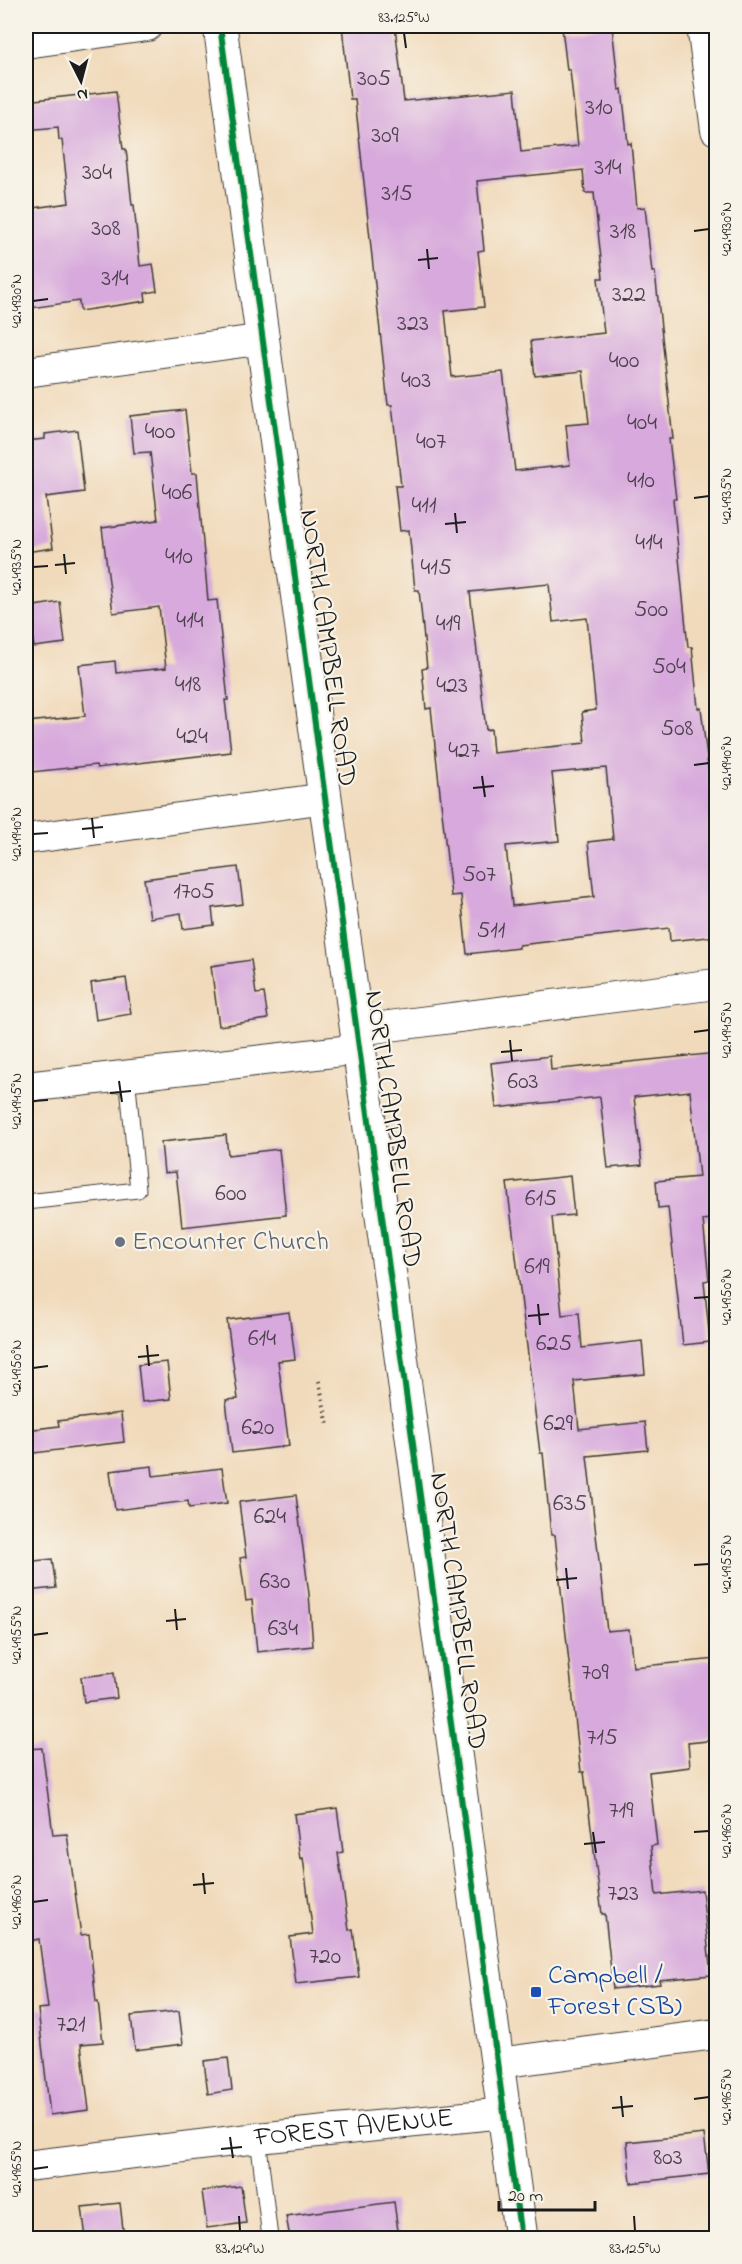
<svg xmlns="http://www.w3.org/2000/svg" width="742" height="2264" viewBox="0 0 742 2264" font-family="'Indie Flower',sans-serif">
<rect width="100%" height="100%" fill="#f7f3e8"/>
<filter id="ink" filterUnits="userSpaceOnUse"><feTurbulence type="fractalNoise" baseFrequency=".0167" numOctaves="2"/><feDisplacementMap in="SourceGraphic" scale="12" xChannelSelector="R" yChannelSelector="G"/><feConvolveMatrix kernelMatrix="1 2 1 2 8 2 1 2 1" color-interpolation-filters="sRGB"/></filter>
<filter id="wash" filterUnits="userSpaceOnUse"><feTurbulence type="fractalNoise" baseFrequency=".008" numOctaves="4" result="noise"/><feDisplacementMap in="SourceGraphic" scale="24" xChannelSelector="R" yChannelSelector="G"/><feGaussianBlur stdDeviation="1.35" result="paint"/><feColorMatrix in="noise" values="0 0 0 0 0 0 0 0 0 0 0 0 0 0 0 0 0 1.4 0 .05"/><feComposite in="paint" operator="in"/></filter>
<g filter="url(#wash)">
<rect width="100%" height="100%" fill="#f1dabb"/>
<g id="blocks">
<!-- building -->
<g fill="#d7a9dc" fill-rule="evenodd">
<path d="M 342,26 L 395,26 L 404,101 L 515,90 L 521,152 L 578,146 L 570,70 L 567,70 L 562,28 L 612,26 L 619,90 L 622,89 L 628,144 L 631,143 L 637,208 L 645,207 L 652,272 L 655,272 L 673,439 L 669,439 L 676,499 L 673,499 L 688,647 L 692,647 L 698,708 L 701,708 L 713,808 L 717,851 L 717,936 L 670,941 L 669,928 L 519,945 L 519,948 L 467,954 L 461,895 L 451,896 L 431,708 L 426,709 L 422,669 L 427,668 L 419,590 L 415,590 L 409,530 L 400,531 L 395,486 L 401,486 L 392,405 L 388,405 L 355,99 L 350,99 ZM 583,170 L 585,193 L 594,193 L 603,278 L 598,278 L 604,333 L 531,341 L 535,376 L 583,371 L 589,423 L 566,425 L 570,465 L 515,471 L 503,372 L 452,377 L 445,311 L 484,307 L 478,251 L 484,250 L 477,181 ZM 549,584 L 553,622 L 587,618 L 596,710 L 582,712 L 585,743 L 493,753 L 491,729 L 486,730 L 470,592 ZM 606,768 L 613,839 L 588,842 L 594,897 L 512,906 L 506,846 L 559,841 L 552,773 Z"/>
<path d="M 116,91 L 123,149 L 126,149 L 132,205 L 134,205 L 140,266 L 153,264 L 157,291 L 145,293 L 146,301 L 80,311 L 79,301 L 31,308 L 26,268 L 26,209 L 69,203 L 62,140 L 59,140 L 58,127 L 26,130 L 26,101 Z"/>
<path d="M 185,410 L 192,473 L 197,473 L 208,601 L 217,600 L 228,700 L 225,700 L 231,752 L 97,768 L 96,765 L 32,772 L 27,722 L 85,716 L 79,665 L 115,661 L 116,673 L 166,668 L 159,607 L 113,613 L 102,528 L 158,520 L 150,452 L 134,453 L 130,416 Z"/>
<path d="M 77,430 L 84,492 L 46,497 L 53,548 L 26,552 L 26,441 L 45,439 L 45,434 Z"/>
<path d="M 60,602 L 65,643 L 34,647 L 28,607 Z"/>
<path d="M 238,867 L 243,904 L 212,908 L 214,925 L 183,929 L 181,913 L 150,918 L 144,879 Z"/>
<path d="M 251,960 L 256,994 L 264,993 L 268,1019 L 219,1026 L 211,966 Z"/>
<path d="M 126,978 L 131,1014 L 96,1020 L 91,983 Z"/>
<path d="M 717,1053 L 717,1218 L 703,1220 L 709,1280 L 704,1281 L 710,1342 L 683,1345 L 668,1207 L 658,1208 L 656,1181 L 699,1177 L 690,1091 L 634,1097 L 642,1165 L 608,1168 L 600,1097 L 496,1108 L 491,1063 L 550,1056 L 551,1070 Z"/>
<path d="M 226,1135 L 228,1155 L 279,1149 L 286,1215 L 182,1227 L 176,1172 L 164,1173 L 161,1142 Z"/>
<path d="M 570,1176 L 574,1215 L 552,1217 L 562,1315 L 579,1313 L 582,1348 L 642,1341 L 645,1374 L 574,1381 L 579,1429 L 645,1422 L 648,1450 L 587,1456 L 607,1631 L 629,1629 L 633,1667 L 717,1659 L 717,1740 L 688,1743 L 690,1767 L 649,1772 L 657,1845 L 651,1846 L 656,1895 L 702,1890 L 711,1975 L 659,1980 L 660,1984 L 613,1989 L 605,1914 L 602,1914 L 584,1772 L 581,1772 L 555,1535 L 551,1535 L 543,1453 L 540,1453 L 507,1183 Z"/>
<path d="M 289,1312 L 295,1359 L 278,1361 L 289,1446 L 232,1453 L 226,1400 L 238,1399 L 227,1320 Z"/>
<path d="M 167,1362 L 171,1399 L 142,1402 L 138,1365 Z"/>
<path d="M 121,1413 L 124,1442 L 26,1454 L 26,1430 L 59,1426 L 58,1421 Z"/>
<path d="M 152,1466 L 153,1476 L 222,1468 L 227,1503 L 189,1508 L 188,1501 L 115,1510 L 110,1471 Z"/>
<path d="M 296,1495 L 309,1594 L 313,1646 L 257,1652 L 252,1600 L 246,1601 L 240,1558 L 246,1557 L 239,1502 Z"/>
<path d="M 52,1559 L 56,1588 L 26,1591 L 26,1562 Z"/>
<path d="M 114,1673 L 117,1698 L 84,1702 L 81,1677 Z"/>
<path d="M 42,1748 L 53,1835 L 67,1834 L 81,1935 L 89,1934 L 96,2002 L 98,2002 L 103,2042 L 81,2044 L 89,2110 L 50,2115 L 38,2009 L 48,2008 L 39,1939 L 30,1941 L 26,1902 L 26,1749 Z"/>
<path d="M 337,1808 L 343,1852 L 338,1853 L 349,1930 L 353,1929 L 359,1977 L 296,1984 L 290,1937 L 313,1934 L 303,1858 L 300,1859 L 294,1814 Z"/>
<path d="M 179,2011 L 183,2044 L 135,2050 L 131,2016 Z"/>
<path d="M 228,2058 L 232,2090 L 208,2094 L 204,2061 Z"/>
<path d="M 704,2134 L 709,2174 L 631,2183 L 627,2142 Z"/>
<path d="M 241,2186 L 246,2223 L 207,2228 L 202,2191 Z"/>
<path d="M 394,2202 L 399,2238 L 290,2238 L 286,2216 Z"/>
<path d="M 120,2203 L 124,2238 L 86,2238 L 82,2207 Z"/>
</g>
</g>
</g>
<g filter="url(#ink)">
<use href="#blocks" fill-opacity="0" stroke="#3c3834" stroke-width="1.5"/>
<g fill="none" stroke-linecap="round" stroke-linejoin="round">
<!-- lane casing -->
<g stroke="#3c3834" stroke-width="17">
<g id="lane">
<path d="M 26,1202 L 138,1190 L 127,1075"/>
<path d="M 258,2138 L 270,2238"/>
</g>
</g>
<!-- street casing -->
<g stroke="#3c3834" stroke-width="32">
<g id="street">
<path d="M 702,26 L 716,130"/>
<path d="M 26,43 L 147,26"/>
<path d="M 26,372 L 264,339"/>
<path d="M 26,839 L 326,798"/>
<path d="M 358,1030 L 716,984"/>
<path d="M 26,1087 L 360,1049"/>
<path d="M 498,2063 L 716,2034"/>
<path id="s1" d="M 26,2166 L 258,2138 L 504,2113"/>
</g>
</g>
<!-- secondary casing -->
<g stroke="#3c3834" stroke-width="35">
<path id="secondary" d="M 220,26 L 521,2238"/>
</g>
<!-- path -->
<path stroke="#3c3834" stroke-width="4" stroke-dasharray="1.5 4.5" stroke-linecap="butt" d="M 319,1381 L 328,1426"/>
<!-- lane -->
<use href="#lane" stroke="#fff" stroke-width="15"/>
<!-- street -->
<use href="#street" stroke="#fff" stroke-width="30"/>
<!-- secondary -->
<use href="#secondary" stroke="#fff" stroke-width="33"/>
<!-- cycleway casing -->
<g stroke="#f7f3e8" stroke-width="10">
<path id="cycleway" d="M 220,26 L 521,2238"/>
</g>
<!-- cycleway -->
<use href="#cycleway" stroke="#00873e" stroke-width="6"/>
</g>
</g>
<!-- ticks -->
<path fill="none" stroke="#1c1c1c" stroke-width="2" d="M 404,33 L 406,48M 694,231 L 709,229M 427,249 L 429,269M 418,260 L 438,258M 33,301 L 48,299M 694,498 L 709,496M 455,513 L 457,533M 445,524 L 466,522M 64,554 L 66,574M 55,565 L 75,563M 33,567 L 48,566M 694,765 L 709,763M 482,776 L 485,797M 473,788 L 494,786M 92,818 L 94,838M 82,829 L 103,827M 33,834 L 48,833M 694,1032 L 709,1030M 510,1040 L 512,1061M 501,1052 L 522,1050M 119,1081 L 122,1102M 110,1093 L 131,1091M 33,1101 L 48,1100M 694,1298 L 709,1297M 538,1304 L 540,1325M 528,1316 L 549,1314M 147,1345 L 149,1366M 138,1357 L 159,1355M 33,1368 L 48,1366M 694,1565 L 709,1564M 566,1568 L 568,1589M 556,1580 L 577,1578M 175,1609 L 177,1630M 166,1621 L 186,1619M 33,1635 L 48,1633M 593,1832 L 596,1853M 694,1832 L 709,1831M 584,1844 L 605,1842M 203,1873 L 205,1894M 193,1885 L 214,1883M 33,1902 L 48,1900M 621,2096 L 623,2117M 694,2099 L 709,2097M 612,2108 L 633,2106M 230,2137 L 233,2158M 221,2149 L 242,2147M 33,2169 L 48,2167M 239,2216 L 240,2231M 634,2216 L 635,2231"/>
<!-- markers -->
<circle fill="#6b7280" stroke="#f7f3e8" stroke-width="2" cx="120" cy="1242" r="6"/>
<rect fill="#1a4fb4" stroke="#f7f3e8" stroke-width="2" x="530" y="1986" width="12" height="12" rx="3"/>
<g text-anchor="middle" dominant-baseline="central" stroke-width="4.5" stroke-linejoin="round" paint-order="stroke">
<!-- number labels -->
<g font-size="24" fill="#4b3f4c">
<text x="374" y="79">305</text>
<text x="599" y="108">310</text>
<text x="385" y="136">309</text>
<text x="608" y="168">314</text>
<text x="97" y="173">304</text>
<text x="397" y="194">315</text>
<text x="106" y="229">308</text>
<text x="623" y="232">318</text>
<text x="115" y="279">314</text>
<text x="629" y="295">322</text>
<text x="413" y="324">323</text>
<text x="624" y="361">400</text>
<text x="416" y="381">403</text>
<text x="642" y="423">404</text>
<text x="160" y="432">400</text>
<text x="431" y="442">407</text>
<text x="641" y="481">410</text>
<text x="177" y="493">406</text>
<text x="424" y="506">411</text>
<text x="649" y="543">414</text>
<text x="179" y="557">410</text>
<text x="436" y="568">415</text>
<text x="651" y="610">500</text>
<text x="190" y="621">414</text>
<text x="448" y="624">419</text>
<text x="669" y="667">504</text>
<text x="188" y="685">418</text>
<text x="452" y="686">423</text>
<text x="677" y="729">508</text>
<text x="192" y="737">424</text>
<text x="464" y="751">427</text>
<text x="479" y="875">507</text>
<text x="194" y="892">1705</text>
<text x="491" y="931">511</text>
<text x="523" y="1082">603</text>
<text x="231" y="1194">600</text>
<text x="541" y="1199">615</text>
<text x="537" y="1267">619</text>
<text x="262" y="1339">614</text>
<text x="554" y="1344">625</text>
<text x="558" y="1424">629</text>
<text x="258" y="1428">620</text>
<text x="570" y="1504">635</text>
<text x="270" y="1517">624</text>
<text x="275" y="1582">630</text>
<text x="283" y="1629">634</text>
<text x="595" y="1673">709</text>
<text x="602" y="1738">715</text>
<text x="621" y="1811">719</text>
<text x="623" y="1894">723</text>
<text x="325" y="1957">720</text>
<text x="71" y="2025">721</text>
<text x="668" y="2158">803</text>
</g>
<!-- street labels -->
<g font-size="27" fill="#1c1c1c" stroke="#f7f3e8">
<text transform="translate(327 648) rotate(82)">NORTH CAMPBELL ROAD</text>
<text transform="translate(392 1129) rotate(82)">NORTH CAMPBELL ROAD</text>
<text transform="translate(457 1611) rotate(82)">NORTH CAMPBELL ROAD</text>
<text stroke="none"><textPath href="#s1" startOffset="330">FOREST AVENUE</textPath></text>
</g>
<!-- worship labels -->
<g font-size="27" fill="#5b616d" stroke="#f7f3e8" text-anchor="start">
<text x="132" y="1242">Encounter Church</text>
</g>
<!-- transit labels -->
<g font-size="27" fill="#164399" stroke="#f7f3e8" text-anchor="start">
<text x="548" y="1976">Campbell /<tspan x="548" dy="31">Forest (SB)</tspan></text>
</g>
</g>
<!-- margin -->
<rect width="742" height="2264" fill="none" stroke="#f7f3e8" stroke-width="66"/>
<!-- north arrow -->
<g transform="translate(81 81) rotate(174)" stroke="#f7f3e8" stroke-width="4.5" paint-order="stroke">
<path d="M0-4.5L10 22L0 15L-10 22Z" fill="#1c1c1c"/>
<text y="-9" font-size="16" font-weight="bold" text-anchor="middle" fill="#1c1c1c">N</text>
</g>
<!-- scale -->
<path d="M499 2201v9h96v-9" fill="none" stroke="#1c1c1c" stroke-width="3"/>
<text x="508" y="2201" font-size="18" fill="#1c1c1c" stroke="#f7f3e8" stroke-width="4.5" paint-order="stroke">20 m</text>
<rect x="33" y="33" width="676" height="2198" fill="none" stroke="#1c1c1c" stroke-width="2"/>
<g font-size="15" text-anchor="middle" fill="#1c1c1c">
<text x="404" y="22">83.125°W</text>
<text transform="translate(726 229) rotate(-90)" y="5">42.4930°N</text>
<text transform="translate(16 301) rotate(-90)" y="5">42.4930°N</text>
<text transform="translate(726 496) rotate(-90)" y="5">42.4935°N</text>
<text transform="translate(16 567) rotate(-90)" y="5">42.4935°N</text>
<text transform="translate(726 763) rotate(-90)" y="5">42.4940°N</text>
<text transform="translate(16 834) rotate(-90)" y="5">42.4940°N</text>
<text transform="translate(726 1030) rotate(-90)" y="5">42.4945°N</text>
<text transform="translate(16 1101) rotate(-90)" y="5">42.4945°N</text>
<text transform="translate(726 1297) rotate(-90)" y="5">42.4950°N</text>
<text transform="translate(16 1368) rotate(-90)" y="5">42.4950°N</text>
<text transform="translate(726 1564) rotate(-90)" y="5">42.4955°N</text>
<text transform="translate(16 1635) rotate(-90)" y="5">42.4955°N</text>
<text transform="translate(726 1831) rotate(-90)" y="5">42.4960°N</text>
<text transform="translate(16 1902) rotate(-90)" y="5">42.4960°N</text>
<text transform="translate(726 2097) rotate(-90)" y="5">42.4965°N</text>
<text transform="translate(16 2169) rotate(-90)" y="5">42.4965°N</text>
<text x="240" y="2253">83.124°W</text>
<text x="635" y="2253">83.125°W</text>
</g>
</svg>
